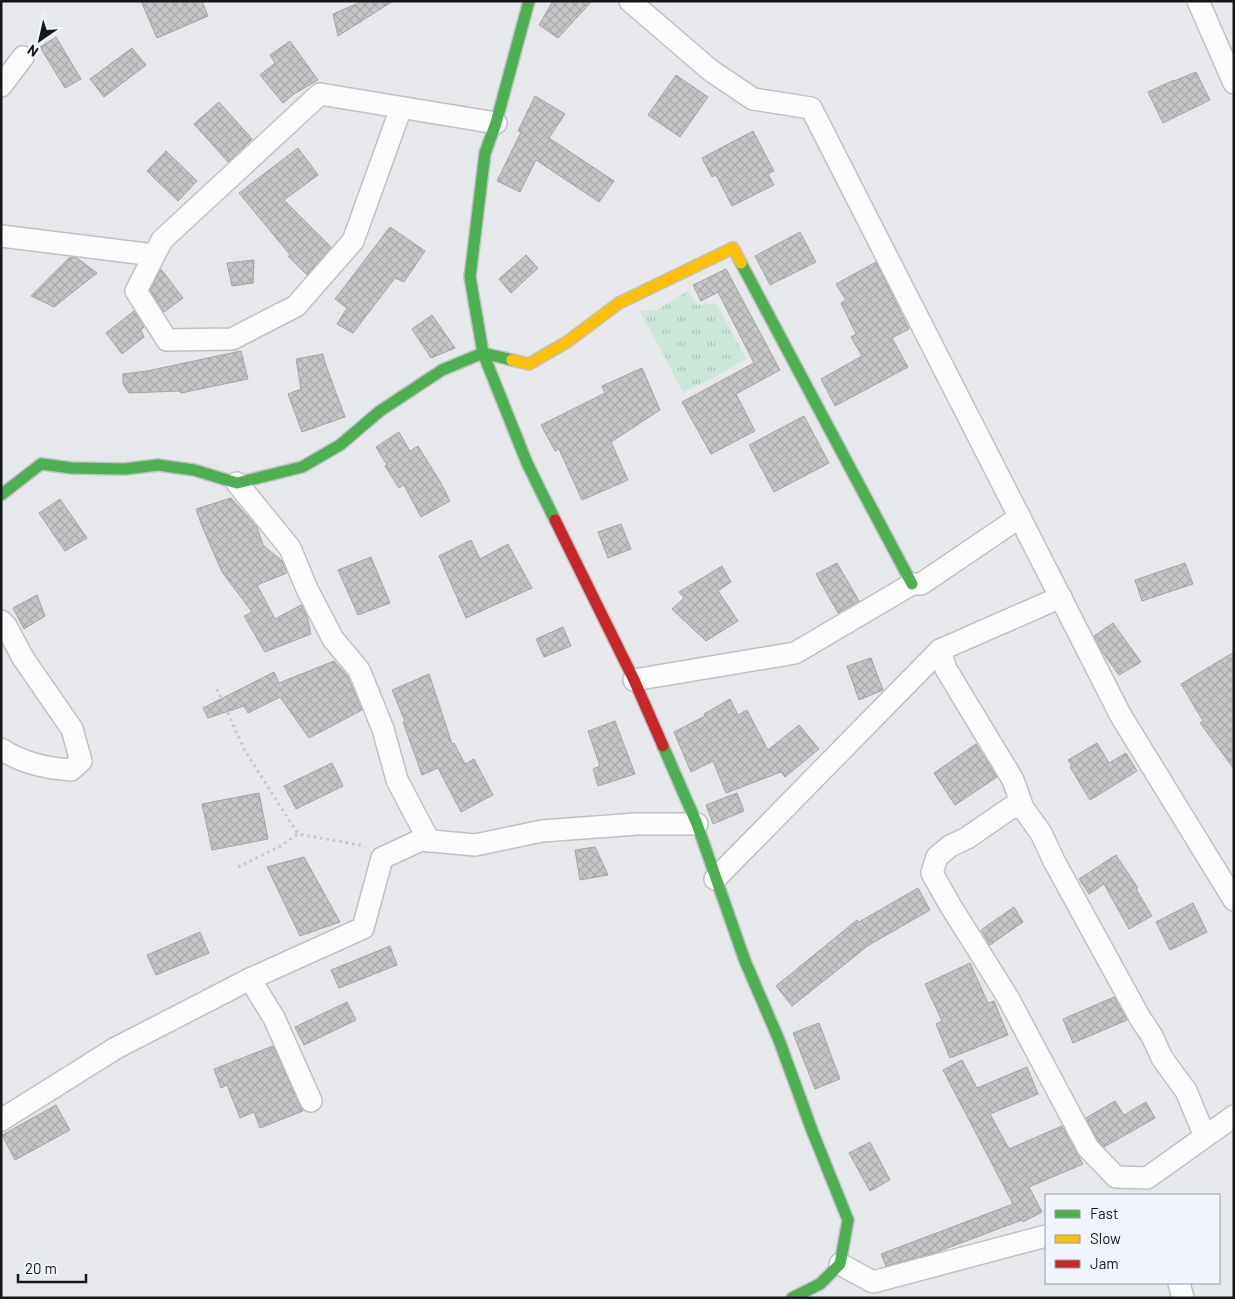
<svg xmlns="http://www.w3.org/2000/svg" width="1235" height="1299" viewBox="0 0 1235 1299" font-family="Barlow,sans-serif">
<defs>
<pattern id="park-tufts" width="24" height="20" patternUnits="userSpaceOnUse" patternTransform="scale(1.25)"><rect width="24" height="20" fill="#cce6d9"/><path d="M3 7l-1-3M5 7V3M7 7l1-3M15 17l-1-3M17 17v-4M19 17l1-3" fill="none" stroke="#aec5ba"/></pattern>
<pattern id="building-cross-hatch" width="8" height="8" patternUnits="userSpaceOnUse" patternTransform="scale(1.25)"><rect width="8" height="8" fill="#c6c5c6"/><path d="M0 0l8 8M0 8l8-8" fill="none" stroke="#a9a8aa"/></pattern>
</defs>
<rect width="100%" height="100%" fill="#e6e8ec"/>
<!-- park -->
<path fill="url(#park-tufts)" d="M 688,291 L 697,305 L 716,303 L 746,359 L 708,381 L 683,392 L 640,311 L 657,310 Z"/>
<!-- building -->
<g fill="url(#building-cross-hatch)" stroke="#a5a4a5">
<path d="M 141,1 L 202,1 L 208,16 L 157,38 Z"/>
<path d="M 363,1 L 393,1 L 338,36 L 333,14 Z"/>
<path d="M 553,1 L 592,1 L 558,38 L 539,25 Z"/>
<path d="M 56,37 L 81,79 L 65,88 L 40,47 Z"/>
<path d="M 290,41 L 318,80 L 294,94 L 283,103 L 260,75 L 275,63 L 270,55 Z"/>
<path d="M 132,48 L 146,65 L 104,97 L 90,79 Z"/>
<path d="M 1196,72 L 1210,100 L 1163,123 L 1148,92 L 1174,80 L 1174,81 Z"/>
<path d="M 676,75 L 708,97 L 680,137 L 648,115 Z"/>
<path d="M 535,96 L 565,114 L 549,138 L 614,181 L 599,202 L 536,160 L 520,192 L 497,181 L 521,132 L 518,131 Z"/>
<path d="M 219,102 L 252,139 L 228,162 L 194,124 Z"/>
<path d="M 753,131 L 774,171 L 768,174 L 774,185 L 732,206 L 716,175 L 712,177 L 702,158 Z"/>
<path d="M 298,148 L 318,175 L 284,200 L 331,247 L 307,275 L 288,256 L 291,256 L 239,193 Z"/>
<path d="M 166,151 L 197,181 L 178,201 L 147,171 Z"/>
<path d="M 390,227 L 425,251 L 404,282 L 395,278 L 353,333 L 337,324 L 347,308 L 335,299 Z"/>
<path d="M 800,232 L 816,262 L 770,285 L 755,256 Z"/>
<path d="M 526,255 L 538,268 L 511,293 L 499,279 Z"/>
<path d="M 70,257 L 77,258 L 97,273 L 54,307 L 31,296 Z"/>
<path d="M 254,260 L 253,283 L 232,286 L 227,263 Z"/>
<path d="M 876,262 L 909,329 L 892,338 L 908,367 L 835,406 L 821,379 L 862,356 L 851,337 L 856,334 L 841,303 L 846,300 L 836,284 Z"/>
<path d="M 161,269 L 183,298 L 164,312 L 150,290 Z"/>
<path d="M 726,269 L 780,370 L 736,394 L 755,431 L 711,454 L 682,402 L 754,363 L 718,292 L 701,301 L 693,285 Z"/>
<path d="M 134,311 L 144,327 L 141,330 L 144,337 L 122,354 L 106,333 Z"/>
<path d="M 432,315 L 455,348 L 431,358 L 412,329 Z"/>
<path d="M 241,351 L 248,379 L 181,393 L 180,391 L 129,393 L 123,384 L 123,374 L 147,371 Z"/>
<path d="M 323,354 L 325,363 L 345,417 L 302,432 L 288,394 L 301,389 L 296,359 Z"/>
<path d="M 642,368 L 660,410 L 611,442 L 628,480 L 582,500 L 559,449 L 555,451 L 541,425 L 605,393 L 602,386 Z"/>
<path d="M 804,416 L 829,463 L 774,492 L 749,445 Z"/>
<path d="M 399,432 L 410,451 L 418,446 L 441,483 L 450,501 L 421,517 L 404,485 L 399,488 L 385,466 L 387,465 L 376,447 Z"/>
<path d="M 231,498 L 257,527 L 263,545 L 282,561 L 287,573 L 257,585 L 275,619 L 301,605 L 307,616 L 311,634 L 265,652 L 244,616 L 252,612 L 222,572 L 202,526 L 196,509 Z"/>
<path d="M 60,499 L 87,538 L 65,551 L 39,513 Z"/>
<path d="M 621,524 L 631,549 L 608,558 L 598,532 Z"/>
<path d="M 471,540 L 480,559 L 508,544 L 532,588 L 466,618 L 439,556 Z"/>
<path d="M 371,557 L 390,603 L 358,615 L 338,570 Z"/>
<path d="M 837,563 L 859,601 L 838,613 L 816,574 Z"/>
<path d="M 1185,563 L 1193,584 L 1142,601 L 1135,580 Z"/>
<path d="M 722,566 L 731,582 L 718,591 L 738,621 L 706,641 L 672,609 L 684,598 L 679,592 Z"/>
<path d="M 37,595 L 45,616 L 24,629 L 13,608 Z"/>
<path d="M 1113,623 L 1141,662 L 1119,675 L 1101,650 L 1094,636 Z"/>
<path d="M 563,627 L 571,646 L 544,657 L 536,639 Z"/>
<path d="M 1234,652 L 1234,769 L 1200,723 L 1203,721 L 1181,684 Z"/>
<path d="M 871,658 L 883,690 L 859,700 L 847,666 Z"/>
<path d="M 334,661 L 348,677 L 362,710 L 309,738 L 280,697 L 248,713 L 244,706 L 208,718 L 203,708 L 274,672 L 279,683 Z"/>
<path d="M 429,674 L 452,744 L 454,743 L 465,764 L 474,759 L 493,795 L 461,812 L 438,768 L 422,775 L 403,722 L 405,721 L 392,690 Z"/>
<path d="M 730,699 L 738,715 L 747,710 L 768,750 L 799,725 L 819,749 L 785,777 L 781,772 L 726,793 L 713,761 L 691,772 L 674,732 L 705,716 L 704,714 Z"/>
<path d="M 615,721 L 635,774 L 598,786 L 593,769 L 600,766 L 588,731 Z"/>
<path d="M 1097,743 L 1109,763 L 1126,753 L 1137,771 L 1090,800 L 1070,767 L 1072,766 L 1068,760 Z"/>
<path d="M 976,744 L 997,777 L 955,805 L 934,773 Z"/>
<path d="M 332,763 L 343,786 L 296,809 L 284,786 Z"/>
<path d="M 259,793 L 268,839 L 212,850 L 202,804 Z"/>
<path d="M 737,793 L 744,811 L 713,824 L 706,805 Z"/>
<path d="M 595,847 L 608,875 L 580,880 L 575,850 Z"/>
<path d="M 1116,855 L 1138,888 L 1136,889 L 1152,916 L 1129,929 L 1104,884 L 1089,894 L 1079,879 Z"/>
<path d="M 304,857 L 340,922 L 300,936 L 267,867 Z"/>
<path d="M 918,888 L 930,910 L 869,945 L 792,1006 L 776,986 L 857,920 L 859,922 Z"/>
<path d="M 1193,903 L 1207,932 L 1170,950 L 1156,922 Z"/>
<path d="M 1014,907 L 1023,922 L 990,945 L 981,930 Z"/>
<path d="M 200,932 L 209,953 L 156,975 L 147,955 Z"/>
<path d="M 390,946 L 397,965 L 339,988 L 331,970 Z"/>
<path d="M 970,963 L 988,1003 L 994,1001 L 1008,1035 L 950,1058 L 936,1024 L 942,1021 L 925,984 Z"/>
<path d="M 1114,997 L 1127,1020 L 1073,1043 L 1063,1019 Z"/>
<path d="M 347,1002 L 356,1020 L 304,1045 L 295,1027 Z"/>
<path d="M 819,1023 L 840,1079 L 815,1089 L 793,1033 Z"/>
<path d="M 273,1046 L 300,1106 L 303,1111 L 260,1128 L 254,1112 L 240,1118 L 227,1085 L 221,1088 L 214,1069 Z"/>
<path d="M 962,1060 L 977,1088 L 1027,1067 L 1038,1094 L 990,1114 L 1009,1149 L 1062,1126 L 1083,1164 L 1029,1187 L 1042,1212 L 1023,1222 L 1022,1220 L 937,1252 L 886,1266 L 881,1254 L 1013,1204 L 943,1070 Z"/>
<path d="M 1115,1101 L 1124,1115 L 1146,1102 L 1155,1118 L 1104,1147 L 1098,1141 L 1086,1118 Z"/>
<path d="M 56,1105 L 70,1130 L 15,1160 L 2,1135 Z"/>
<path d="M 870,1142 L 890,1180 L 870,1191 L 849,1153 Z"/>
</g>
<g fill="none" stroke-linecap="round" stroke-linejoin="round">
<!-- street casing -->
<g stroke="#c0c1c4" stroke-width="24">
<g id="street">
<path d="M 630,1 L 710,70 L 753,99 L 811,108 L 1121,716 L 1234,900"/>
<path d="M 1198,1 L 1234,83"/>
<path d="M 1,86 L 23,57"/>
<path d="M 401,108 L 353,241 L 296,306 L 232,339 L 167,340 L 136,291 L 162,240 L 320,94 L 496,123"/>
<path d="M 1,236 L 154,255"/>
<path d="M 237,483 L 290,548 L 307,589 L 333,639 L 359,670 L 383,729 L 397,780 L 429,841"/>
<path d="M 1,621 L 6,626 L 23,658 L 72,729 L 81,761 L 71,770 C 45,768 23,763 1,749"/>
<path d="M 940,650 L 946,669 L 1013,780 L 1023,808"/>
<path d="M 634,680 L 795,653 L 912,584 L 921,584 L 1020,517"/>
<path d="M 715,879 L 940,650 L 1061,597"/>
<path d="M 311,1101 L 274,1018 L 250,979 L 363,928 L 382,858 L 421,840 L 475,845 L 542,831 L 637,824 L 697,824"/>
<path d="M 1,1120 L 116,1048 L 250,979"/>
<path d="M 1201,1127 L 1186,1091 L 1162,1058 L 1152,1036 L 1140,1018 L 1054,861 L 1041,833 L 1023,808 L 1012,807 L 967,838 L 950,846 L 937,857 L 932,873 L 950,905 L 1007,996 L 1088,1148 L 1116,1177 L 1147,1178 L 1234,1116"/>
<path d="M 840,1264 L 873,1282 L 1046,1236"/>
<path d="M 1179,1283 L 1183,1298"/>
</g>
</g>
<!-- fast casing -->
<g stroke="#c0c1c4" stroke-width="14">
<g id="fast">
<path d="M 529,1 L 496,123 L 485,153 L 470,277 L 483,353 L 527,463 L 555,520"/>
<path d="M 741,263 L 912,584"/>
<path d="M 1,495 L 41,464 L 72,468 L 125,469 L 158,465 L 194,470 L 237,483 L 302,467 L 340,445 L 380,411 L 442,370 L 483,353 L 512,360"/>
<path d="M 663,746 L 697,824 L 745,961 L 779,1040 L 813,1133 L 848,1220 L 840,1264 L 820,1284 L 792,1298"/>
</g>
</g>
<!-- slow casing -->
<g stroke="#c0c1c4" stroke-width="14">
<path id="slow" d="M 512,360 L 529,364 L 567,342 L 619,303 L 733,248 L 741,263"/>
</g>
<!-- jam casing -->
<g stroke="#c0c1c4" stroke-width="14">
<path id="jam" d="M 555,520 L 634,680 L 663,746"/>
</g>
<!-- path -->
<g stroke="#c7c7c9" stroke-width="3" stroke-dasharray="2.5 4" stroke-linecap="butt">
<path d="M 217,689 L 245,751 L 298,834"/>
<path d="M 238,867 L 279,847 L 298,834 L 365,846"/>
</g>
<!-- street -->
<use href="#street" stroke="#fbfcfc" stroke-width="21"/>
<!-- fast -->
<use href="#fast" stroke="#4caf50" stroke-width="11"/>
<!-- slow -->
<use href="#slow" stroke="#ffc107" stroke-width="11"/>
<!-- jam -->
<use href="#jam" stroke="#c62828" stroke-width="11"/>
</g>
<!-- border -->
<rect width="1235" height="1299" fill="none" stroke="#15171a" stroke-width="5"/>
<!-- legend -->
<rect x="1045" y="1194" width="175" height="90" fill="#f0f4fc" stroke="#989ca2"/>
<rect x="1055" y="1210" width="25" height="8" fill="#4caf50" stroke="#989ca2"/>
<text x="1090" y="1219" font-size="15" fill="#15171a">Fast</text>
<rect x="1055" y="1235" width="25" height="8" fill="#ffc107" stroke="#989ca2"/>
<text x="1090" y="1244" font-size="15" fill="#15171a">Slow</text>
<rect x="1055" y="1260" width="25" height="8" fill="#c62828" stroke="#989ca2"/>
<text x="1090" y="1269" font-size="15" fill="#15171a">Jam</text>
<!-- north arrow -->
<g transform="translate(40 40) rotate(214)" stroke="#f0f4fc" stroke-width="4" paint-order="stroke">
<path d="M0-4L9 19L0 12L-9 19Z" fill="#15171a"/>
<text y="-8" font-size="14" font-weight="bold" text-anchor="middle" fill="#15171a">N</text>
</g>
<!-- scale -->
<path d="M18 1274v8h68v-8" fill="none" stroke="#15171a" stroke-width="2.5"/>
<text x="25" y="1274" font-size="15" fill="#15171a" stroke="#f0f4fc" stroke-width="4" paint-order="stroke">20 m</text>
</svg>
